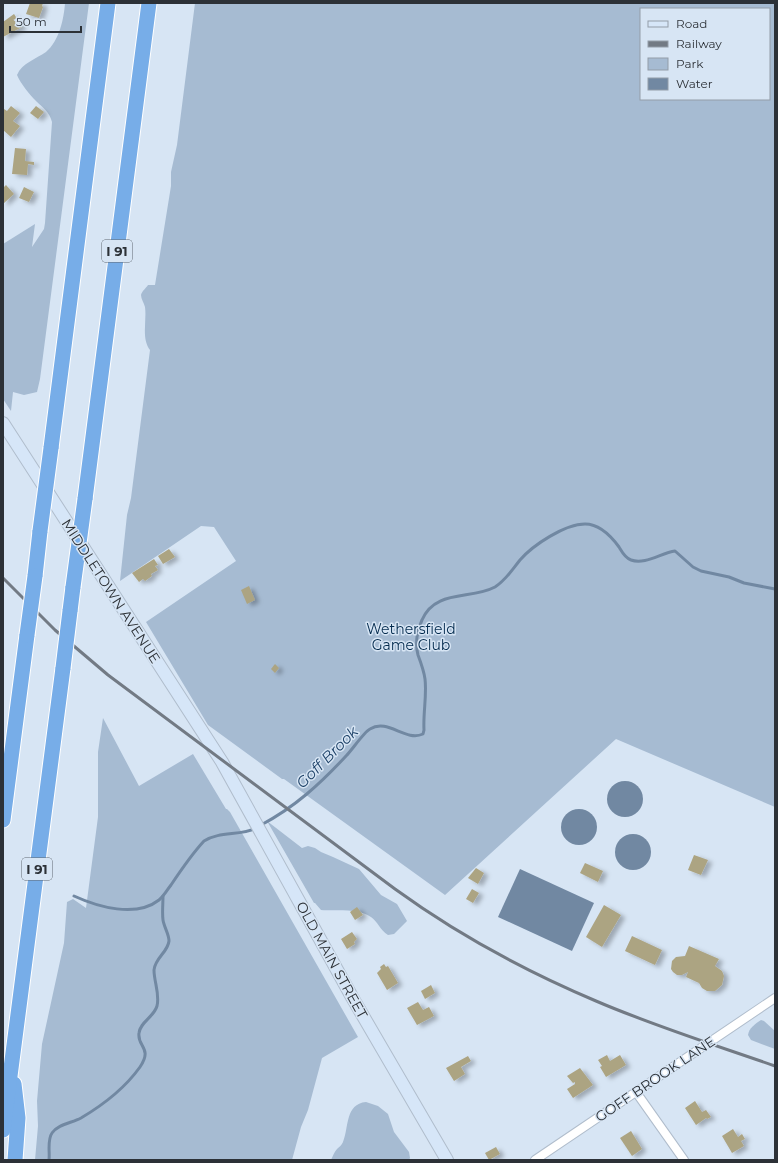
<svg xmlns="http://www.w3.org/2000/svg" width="778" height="1163" viewBox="0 0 778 1163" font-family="Montserrat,sans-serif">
<defs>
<filter id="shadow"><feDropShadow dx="4.5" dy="2.5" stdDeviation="2" flood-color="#0004"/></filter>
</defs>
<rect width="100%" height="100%" fill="#d7e5f4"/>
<!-- green -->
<g fill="#a6bbd2" fill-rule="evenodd">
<path d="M 65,3 L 89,3 L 40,379 L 37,392 L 24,395 L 13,392 L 11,411 L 3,399 L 3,244 L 35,224 L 32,247 L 44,229 L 45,223 L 52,122 C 49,111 44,109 36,101 C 29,94 21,84 17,75 C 22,63 36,59 46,52 C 59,41 64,19 65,3 Z"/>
<path d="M 195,3 L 775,3 L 775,807 L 616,739 L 445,895 L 284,779 L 282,779 L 208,725 L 146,622 L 236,561 L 214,527 L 201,526 L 120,581 L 127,515 L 131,498 L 150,350 C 141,338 147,321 145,307 C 144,303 141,299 141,295 C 142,291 146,288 148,285 L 155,285 L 171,186 L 171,172 L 177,145 ZM 641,9 L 769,9 L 769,99 L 641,99 Z"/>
<path d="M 103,718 L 139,786 L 193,754 L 226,809 L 227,809 L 230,812 L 358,1037 L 322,1058 L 308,1110 L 301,1127 L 292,1160 L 35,1160 L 38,1126 L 37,1101 L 42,1044 L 64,943 L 67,902 L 73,899 L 86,908 L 98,817 L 98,752 Z"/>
<path d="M 267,821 L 302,848 L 308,846 L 315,848 L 321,852 L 333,857 L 359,869 L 381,895 L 397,904 L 407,921 L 394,934 L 388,935 C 380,930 378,922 371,917 C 358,908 335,911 321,910 L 315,903 L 314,903 Z"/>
<path d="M 761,1020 L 764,1021 L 775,1031 L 775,1049 L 751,1040 L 748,1035 C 749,1028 755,1024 761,1020 Z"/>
<path d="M 366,1102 L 378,1106 L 388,1114 L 394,1132 L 409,1152 L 410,1158 L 409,1160 L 331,1160 C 333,1156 334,1152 337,1149 C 339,1147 342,1145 343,1142 C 349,1127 345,1104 366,1102 Z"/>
</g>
<!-- water -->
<g fill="#7188a2">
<circle cx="625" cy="799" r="18"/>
<circle cx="579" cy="827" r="18"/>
<circle cx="633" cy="852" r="18"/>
<path d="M 520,869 L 594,903 L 572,951 L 498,917 Z"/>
</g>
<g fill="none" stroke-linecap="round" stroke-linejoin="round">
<!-- stream -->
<g stroke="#7188a2" stroke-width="3">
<path d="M 261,825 C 295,807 320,784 346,756 C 352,750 364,732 370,729 C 388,718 405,742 423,734 L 424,730 C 423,713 427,695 425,679 C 424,671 421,663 418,655 C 415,644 417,630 422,620 C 435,589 471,600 495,587 C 506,580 512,570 520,560 C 533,545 565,524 585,524 C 599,524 611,536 619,547 C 622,552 625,558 631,560 C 645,565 661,553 675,551 L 693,567 L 701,571 L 729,577 L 744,583 L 775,589"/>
<path d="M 74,896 C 98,907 136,918 159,900 C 164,896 167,890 171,885 C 181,870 192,854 204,841 C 220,831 240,836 256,828"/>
<path d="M 49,1160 C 50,1152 47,1140 52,1133 C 58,1124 72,1123 81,1118 C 103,1105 125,1088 140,1067 C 153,1048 137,1047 139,1033 C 140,1022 154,1017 157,1006 C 160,994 154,982 154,970 C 155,958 168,952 169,941 C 169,934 164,927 163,920 C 162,913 163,904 163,896"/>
</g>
</g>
<!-- building -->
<g fill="#aca482" filter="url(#shadow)">
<path d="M 30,3 L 43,3 L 42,6 L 43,7 L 39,18 L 26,14 Z"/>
<path d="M 14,14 L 18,20 L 22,27 L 3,37 L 3,22 Z"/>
<path d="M 11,106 L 20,113 L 13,121 L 20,126 L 11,137 L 3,130 L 3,111 L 4,109 L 7,111 Z"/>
<path d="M 36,106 L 44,112 L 38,119 L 30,113 Z"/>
<path d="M 15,148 L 26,149 L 25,161 L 34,162 L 34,165 L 28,164 L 27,175 L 12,174 Z"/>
<path d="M 6,185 L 14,194 L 3,204 L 3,188 Z"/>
<path d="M 24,187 L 34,192 L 29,202 L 19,198 Z"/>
<path d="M 169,549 L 175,557 L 163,564 L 158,556 Z"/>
<path d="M 154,559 L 158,565 L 155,566 L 158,570 L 151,574 L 152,576 L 145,581 L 143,579 L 139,582 L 132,573 Z"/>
<path d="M 249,586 L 255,600 L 247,604 L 241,590 Z"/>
<path d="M 275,664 L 279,668 L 275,673 L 271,669 Z"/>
<path d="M 694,855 L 708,860 L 701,875 L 688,870 Z"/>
<path d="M 585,863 L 603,871 L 598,882 L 580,873 Z"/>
<path d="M 476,868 L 484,873 L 478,884 L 468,878 Z"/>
<path d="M 472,889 L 479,893 L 473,903 L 466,899 Z"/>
<path d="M 604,905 L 621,915 L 602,947 L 586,937 Z"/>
<path d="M 357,907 L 363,915 L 355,920 L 350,912 Z"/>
<path d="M 352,932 L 357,939 L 354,942 L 355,944 L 347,949 L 341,939 Z"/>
<path d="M 632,936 L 662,950 L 655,965 L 625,951 Z"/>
<path d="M 689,946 L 719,959 L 715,966 L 722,971 L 724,976 L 722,985 L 715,991 L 707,991 L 702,988 L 699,983 L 686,977 L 688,972 L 682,975 L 677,975 L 673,972 L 671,969 L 672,961 L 676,957 L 685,956 Z"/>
<path d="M 384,964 L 386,967 L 388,966 L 398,983 L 387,990 L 377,973 L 381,969 L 380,967 Z"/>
<path d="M 431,985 L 435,993 L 425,999 L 421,991 Z"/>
<path d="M 418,1002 L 423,1010 L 429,1007 L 434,1016 L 417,1025 L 407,1008 Z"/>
<path d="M 607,1055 L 610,1061 L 620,1055 L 626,1065 L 606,1077 L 600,1067 L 602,1066 L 598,1060 Z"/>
<path d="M 468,1056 L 471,1061 L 461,1067 L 465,1074 L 454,1081 L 446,1068 Z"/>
<path d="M 580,1068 L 593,1085 L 573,1098 L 567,1089 L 575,1084 L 575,1082 L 573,1083 L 567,1076 Z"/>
<path d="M 695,1101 L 702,1112 L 706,1110 L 711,1117 L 707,1119 L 706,1118 L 696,1125 L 685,1108 Z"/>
<path d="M 733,1129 L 738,1137 L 742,1134 L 745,1139 L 741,1141 L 744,1146 L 732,1153 L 722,1136 Z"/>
<path d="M 631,1131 L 642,1149 L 632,1156 L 620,1138 Z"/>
<path d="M 496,1147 L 500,1154 L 489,1160 L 485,1153 Z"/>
</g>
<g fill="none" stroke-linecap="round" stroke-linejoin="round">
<!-- street casing -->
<g stroke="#b0bdcc" stroke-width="10">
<g id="street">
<path d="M 636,1092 L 684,1160"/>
<path d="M 535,1160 L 775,998"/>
</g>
</g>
<!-- secondary casing -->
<g stroke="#b0bdcc" stroke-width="14">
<path id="secondary" d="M 3,423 L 222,762 L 352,997 L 447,1160"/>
</g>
<!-- highway casing -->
<g stroke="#fff" stroke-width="17">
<g id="highway">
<path d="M 51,448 L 108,3"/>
<path d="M 85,499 L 149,3"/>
<path d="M 35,576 L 40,531"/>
<path d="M 70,611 L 73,587"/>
<path d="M 3,820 L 27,635"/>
<path d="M 14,1084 L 18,1118 L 15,1160"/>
<path d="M 3,1130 L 63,668"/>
</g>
</g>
<!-- street -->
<use href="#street" stroke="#fff" stroke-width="8"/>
<!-- secondary -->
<use href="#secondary" stroke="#d6e6f8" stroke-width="12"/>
<!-- highway -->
<use href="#highway" stroke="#77ade8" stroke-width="15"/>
<!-- rail -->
<path stroke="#727a84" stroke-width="3" d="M 3,578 L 55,630 L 108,675 L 395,889 C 457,934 525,971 596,1001 C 654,1026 715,1045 775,1066"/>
<!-- highway-bridge casing -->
<g stroke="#fff" stroke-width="17" stroke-linecap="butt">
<g id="highway-bridge">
<path d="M 40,531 L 51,448"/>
<path d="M 73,587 L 85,499"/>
<path d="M 27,635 L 35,576"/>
<path d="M 63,668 L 70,611"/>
</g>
</g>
<!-- highway-bridge -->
<use href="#highway-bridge" stroke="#77ade8" stroke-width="15"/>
</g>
<g text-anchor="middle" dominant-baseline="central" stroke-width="3" stroke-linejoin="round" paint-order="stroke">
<!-- shield labels -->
<g fill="#d7e5f4" stroke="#5f6770" stroke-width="1">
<rect x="102" y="240" width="30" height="22" rx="3"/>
<rect x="22" y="858" width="30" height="22" rx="3"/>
</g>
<g font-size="13" font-weight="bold" fill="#2c3137">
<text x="117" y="251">I 91</text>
<text x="37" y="869">I 91</text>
</g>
<!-- street labels -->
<g font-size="14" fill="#2c3137" stroke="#d7e5f4">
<text transform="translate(111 591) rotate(57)">MIDDLETOWN AVENUE</text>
<text transform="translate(332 960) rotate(61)">OLD MAIN STREET</text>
<text transform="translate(655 1079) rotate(-34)">GOFF BROOK LANE</text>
</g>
<!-- park labels -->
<g font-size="14" fill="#032a4d" stroke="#d7e5f4">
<text x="411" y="629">Wethersfield<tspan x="411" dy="16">Game Club</tspan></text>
</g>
<!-- water labels -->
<g font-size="15" font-style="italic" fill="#1e4268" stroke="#d7e5f4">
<text transform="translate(327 757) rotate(-45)">Goff Brook</text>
</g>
</g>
<!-- border -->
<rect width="778" height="1163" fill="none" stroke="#2c3137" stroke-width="8"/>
<!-- legend -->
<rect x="640" y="8" width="130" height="92" fill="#d7e5f4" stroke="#939da8"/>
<rect x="648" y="21" width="20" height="6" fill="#d6e6f8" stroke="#939da8"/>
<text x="676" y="28" font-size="12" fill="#2c3137">Road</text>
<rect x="648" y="41" width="20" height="6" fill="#727a84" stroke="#939da8"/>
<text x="676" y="48" font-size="12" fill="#2c3137">Railway</text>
<rect x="648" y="58" width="20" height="12" fill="#a6bbd2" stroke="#939da8"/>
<text x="676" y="68" font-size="12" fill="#2c3137">Park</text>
<rect x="648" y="78" width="20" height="12" fill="#7188a2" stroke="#939da8"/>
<text x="676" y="88" font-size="12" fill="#2c3137">Water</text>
<!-- scale -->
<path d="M10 26v6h71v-6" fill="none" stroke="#2c3137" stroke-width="2"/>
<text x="16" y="26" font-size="12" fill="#2c3137" stroke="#d7e5f4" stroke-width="3" paint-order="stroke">50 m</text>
</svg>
